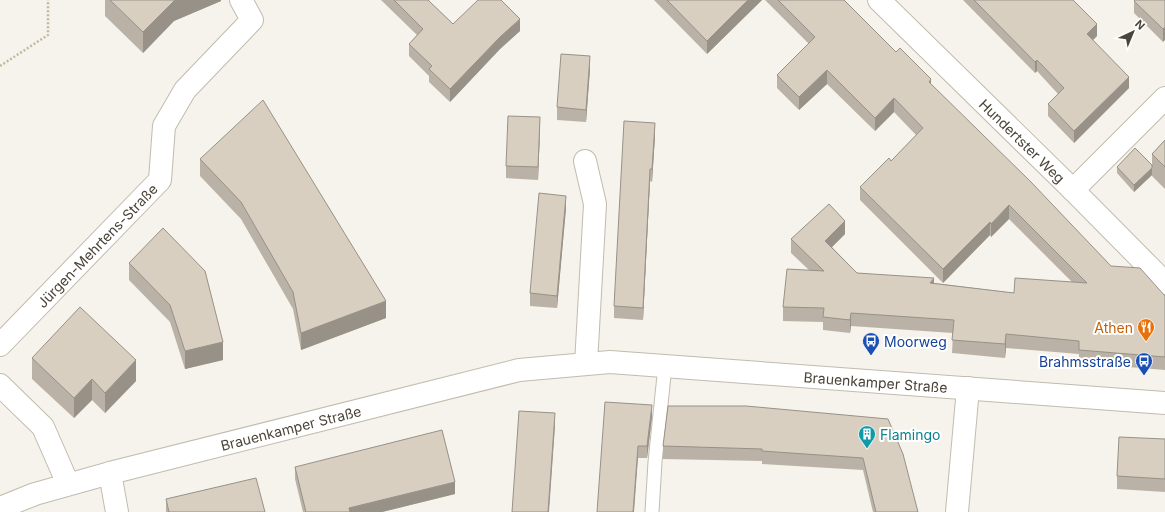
<svg xmlns="http://www.w3.org/2000/svg" width="1165" height="512" viewBox="0 0 1165 512" font-family="Inter,sans-serif">
<rect width="100%" height="100%" fill="#f6f3ec"/>
<g fill="none" stroke-linecap="round" stroke-linejoin="round">
<!-- service casing -->
<g stroke="#c2bbae" stroke-width="15">
<path id="service" d="M 652,512 L 655,462 L 665,366"/>
</g>
<!-- minor casing -->
<g stroke="#c2bbae" stroke-width="24">
<g id="minor">
<path id="s1" d="M 879,0 L 1073,190 L 1165,283"/>
<path d="M 585,161 L 595,204 L 586,364"/>
<path d="M 1073,190 L 1165,98"/>
<path id="s2" d="M 0,345 L 160,180 L 164,126 L 185,90 L 252,20 L 241,0"/>
<path d="M 0,385 L 43,427 L 68,484"/>
<path d="M 110,473 L 117,512"/>
<path id="s3" d="M 0,508 L 35,494 L 110,473 L 519,370 L 610,362 L 1165,403"/>
<path d="M 957,512 L 968,388"/>
</g>
</g>
<!-- path -->
<path stroke="#c4b79f" stroke-width="2.5" stroke-dasharray="2 2" stroke-linecap="butt" d="M 0,66 L 48,35 L 48,0"/>
<!-- service -->
<use href="#service" stroke="#fff" stroke-width="13"/>
<!-- minor -->
<use href="#minor" stroke="#fff" stroke-width="22"/>
</g>
<!-- wall -->
<g fill="#bab2a6">
<path d="M 105,0 L 221,0 L 221,1 L 174,21 L 143,53 L 105,16 Z"/>
<path d="M 381,0 L 428,0 L 453,24 L 520,31 L 500,49 L 450,102 L 429,82 L 429,76 L 409,56 L 409,44 L 417,35 Z"/>
<path d="M 654,0 L 762,0 L 707,54 Z"/>
<path d="M 765,0 L 844,0 L 896,52 L 931,85 L 1111,266 L 1165,296 L 1165,370 L 1079,363 L 1079,354 L 1006,348 L 1005,358 L 952,353 L 953,333 L 851,326 L 850,333 L 823,330 L 823,322 L 783,321 L 783,307 L 809,270 L 791,253 L 791,239 L 845,234 L 832,247 L 857,273 L 934,283 L 1014,293 L 1072,282 L 1009,219 L 991,237 L 990,235 L 943,283 L 860,200 L 860,187 L 891,161 L 916,135 L 894,112 L 875,131 L 827,84 L 799,110 L 777,88 L 777,75 L 809,44 Z"/>
<path d="M 963,0 L 1073,0 L 1097,36 L 1093,40 L 1129,88 L 1074,143 L 1048,116 L 1048,104 L 1058,94 L 1037,71 L 1035,73 Z"/>
<path d="M 1165,0 L 1163,42 L 1134,13 L 1134,1 Z"/>
<path d="M 590,69 L 586,122 L 557,120 L 557,107 Z"/>
<path d="M 540,129 L 538,180 L 506,178 L 506,166 Z"/>
<path d="M 655,136 L 652,182 L 650,181 L 643,320 L 614,318 L 614,306 Z"/>
<path d="M 1165,140 L 1165,189 L 1152,176 L 1152,175 L 1134,192 L 1117,173 L 1117,167 L 1152,165 L 1152,154 Z"/>
<path d="M 200,159 L 386,318 L 301,350 L 293,309 L 241,219 L 200,176 Z"/>
<path d="M 566,208 L 557,308 L 530,306 L 530,293 Z"/>
<path d="M 129,263 L 223,342 L 223,360 L 185,369 L 170,322 L 129,280 Z"/>
<path d="M 32,358 L 136,381 L 105,413 L 92,400 L 74,418 L 32,379 Z"/>
<path d="M 652,417 L 647,458 L 638,458 L 597,512 Z"/>
<path d="M 888,419 L 918,512 L 873,512 L 863,470 L 762,464 L 762,461 L 663,459 L 663,446 Z"/>
<path d="M 1165,439 L 1165,492 L 1117,489 L 1117,476 Z"/>
<path d="M 295,467 L 455,494 L 382,512 L 303,512 L 295,479 Z"/>
<path d="M 166,499 L 265,512 L 166,512 Z"/>
</g>
<!-- shaded-wall -->
<g fill="#979187">
<path d="M 176,0 L 221,0 L 221,1 L 174,21 L 143,53 L 143,32 L 174,1 Z"/>
<path d="M 748,0 L 762,0 L 707,54 L 707,41 Z"/>
<path d="M 520,19 L 520,31 L 500,49 L 450,102 L 450,89 L 500,37 Z"/>
<path d="M 1097,24 L 1097,36 L 1087,46 L 1087,34 Z"/>
<path d="M 1165,27 L 1165,40 L 1163,42 L 1163,29 Z"/>
<path d="M 590,56 L 590,69 L 586,122 L 586,110 Z"/>
<path d="M 1037,60 L 1037,71 L 1035,73 L 1035,62 Z"/>
<path d="M 827,70 L 827,84 L 799,110 L 799,97 Z"/>
<path d="M 1129,77 L 1129,88 L 1074,143 L 1074,131 Z"/>
<path d="M 931,79 L 931,93 L 929,82 Z"/>
<path d="M 894,98 L 894,112 L 875,131 L 875,118 Z"/>
<path d="M 540,117 L 540,129 L 538,180 L 538,167 Z"/>
<path d="M 655,123 L 655,136 L 652,182 L 652,169 Z"/>
<path d="M 1152,168 L 1152,175 L 1134,192 L 1134,185 Z"/>
<path d="M 650,169 L 650,181 L 643,320 L 643,308 Z"/>
<path d="M 566,196 L 566,208 L 557,308 L 557,296 Z"/>
<path d="M 1009,205 L 1009,219 L 991,237 L 991,224 Z"/>
<path d="M 845,221 L 845,234 L 825,254 L 825,241 Z"/>
<path d="M 990,222 L 990,235 L 943,283 L 943,269 Z"/>
<path d="M 934,278 L 934,291 L 930,283 Z"/>
<path d="M 386,301 L 386,318 L 301,350 L 301,333 Z"/>
<path d="M 851,313 L 851,326 L 850,333 L 850,320 Z"/>
<path d="M 1006,334 L 1006,348 L 1005,358 L 1005,344 Z"/>
<path d="M 223,342 L 223,360 L 185,369 L 185,351 Z"/>
<path d="M 136,360 L 136,381 L 105,413 L 105,393 Z"/>
<path d="M 92,379 L 92,400 L 74,418 L 74,398 Z"/>
<path d="M 652,405 L 652,417 L 647,458 L 647,446 Z"/>
<path d="M 555,413 L 555,426 L 549,512 L 548,512 Z"/>
<path d="M 638,446 L 638,458 L 634,512 L 633,512 Z"/>
<path d="M 455,482 L 455,494 L 382,512 L 349,512 L 349,508 Z"/>
</g>
<!-- building -->
<g fill="#d8cfc1" stroke="#979187">
<path d="M 110,0 L 176,0 L 174,1 L 143,32 Z"/>
<path d="M 394,0 L 428,0 L 453,24 L 478,0 L 501,0 L 520,19 L 500,37 L 450,89 L 429,69 L 432,66 L 409,44 L 423,29 Z"/>
<path d="M 667,0 L 748,0 L 707,41 Z"/>
<path d="M 778,0 L 844,0 L 896,52 L 900,48 L 931,79 L 929,82 L 1031,182 L 1111,266 L 1140,268 L 1165,296 L 1165,357 L 1079,350 L 1079,341 L 1006,334 L 1005,344 L 952,340 L 954,320 L 851,313 L 850,320 L 823,317 L 824,308 L 783,307 L 787,269 L 824,271 L 791,239 L 829,204 L 845,221 L 825,241 L 857,273 L 934,278 L 930,283 L 1014,293 L 1015,278 L 1087,283 L 1009,205 L 991,224 L 990,222 L 943,269 L 860,187 L 889,158 L 891,161 L 923,128 L 894,98 L 875,118 L 827,70 L 799,97 L 777,75 L 815,37 Z"/>
<path d="M 974,0 L 1073,0 L 1097,24 L 1087,34 L 1129,77 L 1074,131 L 1048,104 L 1064,88 L 1037,60 L 1035,62 Z"/>
<path d="M 1135,0 L 1165,0 L 1165,27 L 1163,29 L 1134,1 Z"/>
<path d="M 561,54 L 590,56 L 586,110 L 557,107 Z"/>
<path d="M 263,100 L 386,301 L 301,333 L 293,292 L 241,202 L 200,159 Z"/>
<path d="M 508,116 L 540,117 L 538,167 L 506,166 Z"/>
<path d="M 624,121 L 655,123 L 652,169 L 650,169 L 643,308 L 614,306 Z"/>
<path d="M 1165,140 L 1165,167 L 1152,154 Z"/>
<path d="M 1135,148 L 1152,165 L 1152,168 L 1134,185 L 1117,167 Z"/>
<path d="M 539,193 L 566,196 L 557,296 L 530,293 Z"/>
<path d="M 163,228 L 205,271 L 223,342 L 185,351 L 170,305 L 129,263 Z"/>
<path d="M 80,307 L 136,360 L 105,393 L 92,379 L 74,398 L 32,358 Z"/>
<path d="M 605,402 L 652,405 L 647,446 L 638,446 L 633,512 L 597,512 Z"/>
<path d="M 668,406 L 746,406 L 888,419 L 903,454 L 918,512 L 876,512 L 863,458 L 762,451 L 762,449 L 663,446 Z"/>
<path d="M 519,411 L 555,413 L 548,512 L 512,512 Z"/>
<path d="M 442,430 L 455,482 L 349,508 L 350,512 L 306,512 L 295,467 Z"/>
<path d="M 1119,437 L 1165,439 L 1165,479 L 1117,476 Z"/>
<path d="M 256,478 L 265,512 L 169,512 L 166,499 Z"/>
</g>
<!-- icons -->
<defs>
<g id="restaurant-pin" transform="scale(0.9)"><path d="M0 17L-7.5 6A9.5 9.5 0 1 1 7.5 6Z" fill="#e8710a" stroke="#fff"/><path d="M-5-6h1v4h1v-4h1v4h1v-4h1v5L-1.5 .5V6h-2V.5L-5-1ZM5-6V6H3V1.5H1.5Q1.5-4 5-6Z" fill="#fff"/></g>
<g id="bus-pin" transform="scale(0.9)"><path d="M0 17L-7.5 6A9.5 9.5 0 1 1 7.5 6Z" fill="#1a4fb4" stroke="#fff"/><path d="M-5-6H5V4H4V6H2V4H-2V6H-4V4H-5ZM-3.5-4V0h7V-4ZM-3.5 1.2v1.5H-2V1.2ZM2 1.2v1.5H3.5V1.2Z" fill="#fff"/></g>
<g id="building-pin" transform="scale(0.9)"><path d="M0 17L-7.5 6A9.5 9.5 0 1 1 7.5 6Z" fill="#0f9aa8" stroke="#fff"/><path d="M-4-6H4V6H1V3H-1V6H-4ZM-2.5-4.3h1.7v1.8h-1.7ZM.8-4.3h1.7v1.8H.8ZM-2.5-1h1.7V.8h-1.7ZM.8-1h1.7V.8H.8Z" fill="#fff"/></g>
</defs>
<g fill-rule="evenodd">
<use href="#restaurant-pin" x="1146" y="327"/>
<use href="#bus-pin" x="871" y="341"/>
<use href="#bus-pin" x="1144" y="361"/>
<use href="#building-pin" x="867" y="434"/>
</g>
<g text-anchor="middle" dominant-baseline="central" stroke-width="4" stroke-linejoin="round" paint-order="stroke">
<!-- street labels -->
<g font-size="14" fill="#4b4439" stroke="#fff">
<text stroke="none"><textPath href="#s1" startOffset="201">Hundertster Weg</textPath></text>
<text stroke="none"><textPath href="#s2" startOffset="139">Jürgen-Mehrtens-Straße</textPath></text>
<text stroke="none"><textPath href="#s3" startOffset="895">Brauenkamper Straße</textPath></text>
<text stroke="none"><textPath href="#s3" startOffset="302">Brauenkamper Straße</textPath></text>
</g>
<!-- food labels -->
<g font-size="14" fill="#c56008" stroke="#fff" text-anchor="end">
<text x="1133" y="327">Athen</text>
</g>
<!-- transit labels -->
<g font-size="14" fill="#164399" stroke="#fff" text-anchor="start">
<text x="884" y="341">Moorweg</text>
<text x="1131" y="361" text-anchor="end">Brahmsstraße</text>
</g>
<!-- culture labels -->
<g font-size="14" fill="#0d838f" stroke="#fff" text-anchor="start">
<text x="880" y="434">Flamingo</text>
</g>
</g>
<!-- north arrow -->
<g transform="translate(1133 32) rotate(44)" stroke="#ffffff" stroke-width="3" paint-order="stroke">
<path d="M0-3L7 15L0 10L-7 15Z" fill="#4b4439"/>
<text y="-6" font-size="11" font-weight="bold" text-anchor="middle" fill="#4b4439">N</text>
</g>
</svg>
